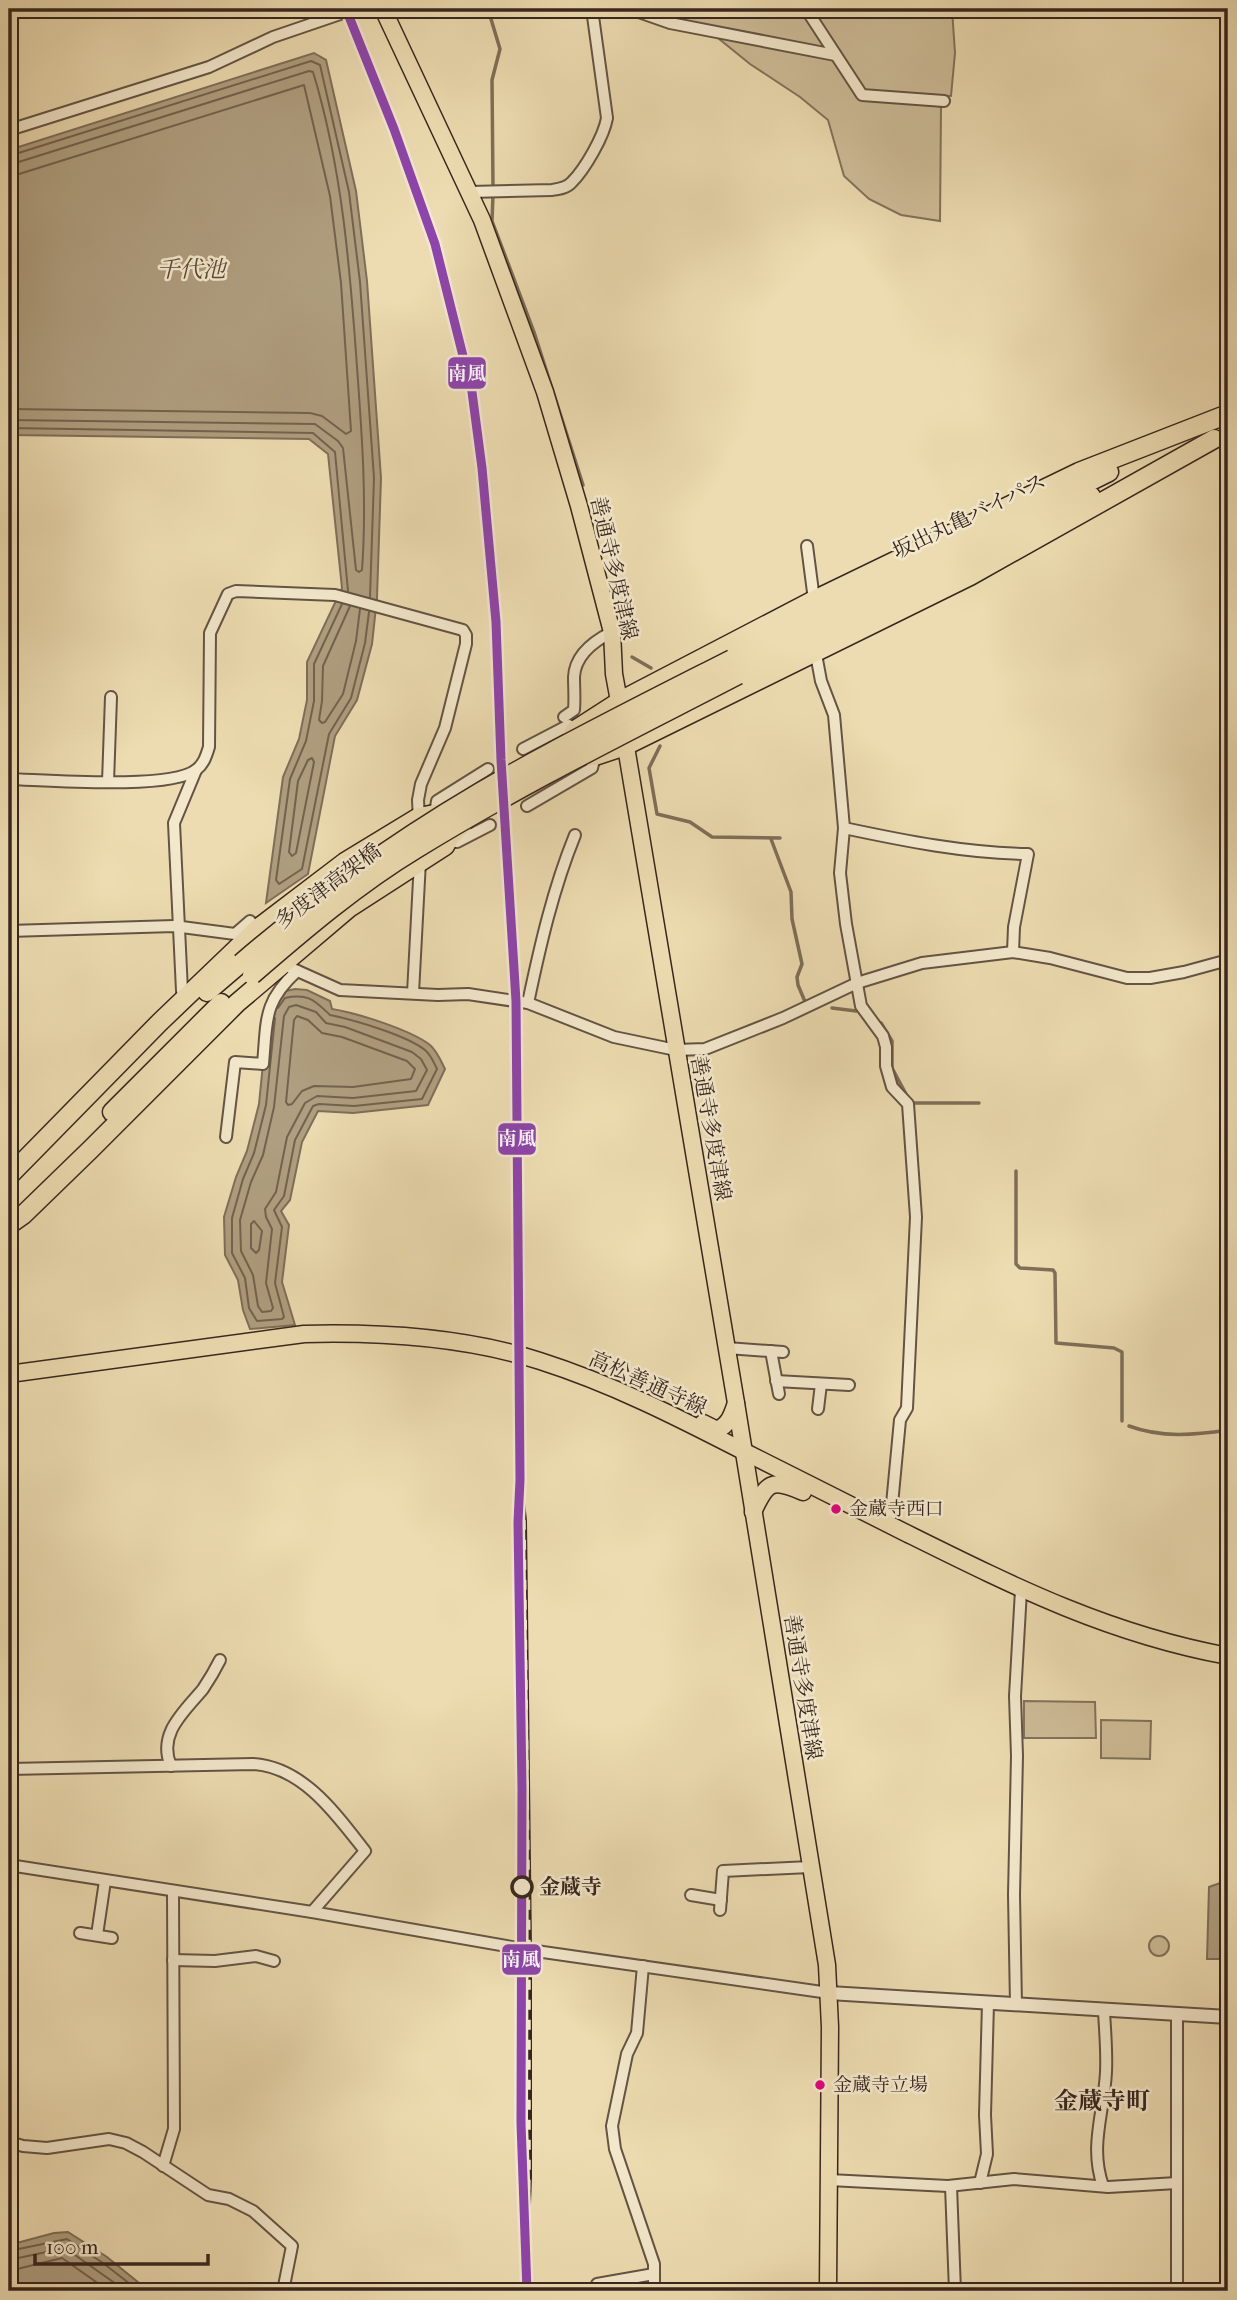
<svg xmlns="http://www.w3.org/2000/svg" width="1237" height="2300" viewBox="0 0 1237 2300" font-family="'IM FELL French Canon','Noto Serif JP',serif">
<rect width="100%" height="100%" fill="#eddcb1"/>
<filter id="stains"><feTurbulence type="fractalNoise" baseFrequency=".00286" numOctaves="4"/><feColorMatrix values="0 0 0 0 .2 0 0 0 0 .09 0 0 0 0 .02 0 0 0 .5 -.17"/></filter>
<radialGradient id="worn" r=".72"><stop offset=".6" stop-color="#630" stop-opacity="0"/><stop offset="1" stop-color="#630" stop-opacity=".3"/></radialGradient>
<!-- green -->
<g fill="#cebd98" stroke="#82725c" stroke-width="2">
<path d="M 651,9 L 883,9 L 883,13 L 911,18 L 912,9 L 952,9 L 955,53 L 951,96 L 873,91 L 941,107 L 940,221 L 901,215 L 869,199 L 844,176 L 828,120 L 800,97 L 750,64 L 703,26 Z"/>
<path d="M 1024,1701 L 1095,1702 L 1096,1738 L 1024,1738 Z"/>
<path d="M 1101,1720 L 1151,1721 L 1150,1759 L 1101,1758 Z"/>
<circle cx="1159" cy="1946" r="10"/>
</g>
<!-- water -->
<g fill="#af9e7f" stroke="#7f6e59" stroke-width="2">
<path d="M 314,53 L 326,60 L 356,191 L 367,281 L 381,478 L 377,598 L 372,644 L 357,700 L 335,736 L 308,874 L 266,903 L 283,777 L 299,739 L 307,700 L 307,662 L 342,588 L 328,454 L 309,439 L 9,435 L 9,150 Z"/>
<path d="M 295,989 L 307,990 L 330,1001 L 332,1009 C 357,1013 411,1030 430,1045 C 437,1051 441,1061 445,1069 L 428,1105 L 353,1113 L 318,1111 L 302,1142 L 290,1200 L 281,1211 L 289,1225 L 282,1282 L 295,1325 L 250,1329 L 243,1310 L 238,1280 L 225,1255 L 224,1217 L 236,1177 L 247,1151 L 259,1104 L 268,1013 L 281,992 Z"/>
<path d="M 1228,1872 L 1228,1890 L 1222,1897 L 1220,1959 L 1207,1959 L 1209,1887 L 1223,1882 Z"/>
<path d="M 68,2232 L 107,2257 L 149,2291 L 10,2291 L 9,2245 L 54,2233 Z"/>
</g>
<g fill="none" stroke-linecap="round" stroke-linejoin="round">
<!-- shore -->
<g stroke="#73624f" stroke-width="2">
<path d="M 9,156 L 311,61 L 320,65 L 349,192 L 360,282 L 374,478 L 370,597"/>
<path d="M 9,165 L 309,71 L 313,72 C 342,167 350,268 357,367 C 362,435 367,502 362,570 L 359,572 L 356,570 L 343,448 L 338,441 L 315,424 L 9,420"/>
<path d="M 9,176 L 19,174 L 304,85 L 330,196 L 341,283 L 351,431 L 346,434 L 322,416 L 310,413 L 9,409"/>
<path d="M 9,428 L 313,433 L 335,452 L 348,591"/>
<path d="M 342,604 L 314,664 L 314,701 L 306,741 L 290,779 L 276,880 L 279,884 L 302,869 L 329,734 L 351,698 L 365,643 L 369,612"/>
<path d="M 350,606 L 323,666 L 322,701 L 319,720 L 322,723 L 325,722 L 343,694 L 356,641 L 360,609"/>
<path d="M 312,758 L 314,762 L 296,853 L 292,856 L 289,852 L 298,781 L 308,760 Z"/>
<path d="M 296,1005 L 316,1012 L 326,1023 L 345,1027 L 412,1052 L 421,1059 L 427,1070 L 416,1091 L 353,1098 L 317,1096 L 305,1103 L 287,1137 L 276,1192 L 265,1209 L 266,1217 L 272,1229 L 266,1283 L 273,1308 L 271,1311 L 262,1312 L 258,1306 L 253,1275 L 241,1251 L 240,1220 L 251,1182 L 263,1155 L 274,1107 L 284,1016 L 289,1007 Z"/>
<path d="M 297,1016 L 308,1020 L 322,1033 L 342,1037 L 407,1061 L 415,1069 L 411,1079 L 353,1087 L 314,1086 L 302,1091 L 292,1104 L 288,1105 L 286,1102 L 294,1020 Z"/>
<path d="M 275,1018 L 266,1105 L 254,1153 L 243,1179 L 232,1218 L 232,1253 L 245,1278 L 249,1308 L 257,1321 L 282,1319 L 284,1317 L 275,1283 L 282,1227 L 274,1210 L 284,1196 L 295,1140 L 313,1106 L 319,1104 L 354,1106 L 422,1099 L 437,1069 C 434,1063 431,1055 425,1050 C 406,1035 354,1020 330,1015 C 315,1001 309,993 285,998 L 278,1008"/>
<path d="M 254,1221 L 262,1231 L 259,1250 L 256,1253 L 251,1248 L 251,1224 Z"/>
<path d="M 9,2251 L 67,2239 L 103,2263 L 139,2291"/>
<path d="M 9,2260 L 65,2248 L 126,2291"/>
<path d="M 9,2271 L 62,2258 L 109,2291"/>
</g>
<!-- stream -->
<g stroke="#7f6e59" stroke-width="3.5">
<path d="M 488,9 L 500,49 L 492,80 L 493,187"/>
<path d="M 493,195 L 492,221 L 534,332 L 583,485"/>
<path d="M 632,657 L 651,668"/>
<path d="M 660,746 L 649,768 L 657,814 L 690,822 L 712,837 L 780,838"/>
<path d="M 771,839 L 791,892 L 792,919 L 802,964 L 797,977 L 798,985 L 806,1004"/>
<path d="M 832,1008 L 856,1011"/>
<path d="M 881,1023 L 892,1041 L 892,1068 L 906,1094"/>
<path d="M 913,1103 L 979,1103"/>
<path d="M 1016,1171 L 1016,1264 L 1020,1268 L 1053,1270 L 1055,1273 L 1056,1343 L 1114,1348 L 1122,1352 L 1122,1421"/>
<path d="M 1129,1426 C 1161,1438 1195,1435 1228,1430"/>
</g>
<!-- minor casing -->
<g stroke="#645444" stroke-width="14">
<g id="minor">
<path d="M 630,9 L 670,23 L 835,55"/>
<path d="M 806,9 L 862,95 L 944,101"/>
<path d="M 9,130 L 209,67 L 273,37 L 355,9"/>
<path d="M 470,192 L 552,190 C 559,189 567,188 572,182 C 585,169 604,136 607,118 L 592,9"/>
<path d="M 807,546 L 813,592 L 812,602"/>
<path d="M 815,649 L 821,681 L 834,715 L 844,828 L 840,873 L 846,924 L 861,1006 L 883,1036 L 886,1047 L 886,1066 L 892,1087 L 908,1104 L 916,1217 L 907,1408 L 900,1420 L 891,1515"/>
<path d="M 564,717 L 574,710 C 575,698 574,688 574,677 C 575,655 594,641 612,632"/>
<path d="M 523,749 L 569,725 L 578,730"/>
<path d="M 9,779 C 46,780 170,790 196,770 C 204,764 206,756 209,747 L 210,633 L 228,594 L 236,591 L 335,595 L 463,630 L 466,635 L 466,644 L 445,728 L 421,784 L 418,800 L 419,820"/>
<path d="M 108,782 L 111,697"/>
<path d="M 527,806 L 592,768 L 595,756 L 592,752"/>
<path d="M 436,818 L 435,814 L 437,801 L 488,769"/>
<path d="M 844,828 C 905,841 965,853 1028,854 L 1014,927 L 1013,952"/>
<path d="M 446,839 L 448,841 L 457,842 L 490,825"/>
<path d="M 9,931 L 174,926 L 235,934 L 250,921 L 259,931"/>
<path d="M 280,961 L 282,964 L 340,990 L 438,995 L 468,994 L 528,1003 L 614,1037 L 676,1050 L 705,1049 L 783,1018 L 857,983 L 922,963 L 1013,952 L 1050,958 L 1127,978 L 1150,978 L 1184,972 L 1228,960"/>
<path d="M 413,993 L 420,861"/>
<path d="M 186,997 L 182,991 L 174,823 L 196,770"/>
<path d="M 528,1003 C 540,946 553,889 575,835"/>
<path d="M 226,1137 L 235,1062 L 263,1064 C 267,1020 263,1002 297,971"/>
<path d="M 727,1348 L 783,1352"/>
<path d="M 771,1351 L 779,1394"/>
<path d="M 776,1381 L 849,1385"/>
<path d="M 818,1409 L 821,1384"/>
<path d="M 171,1766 C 157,1734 184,1712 203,1689 C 209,1680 215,1670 220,1660"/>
<path d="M 9,1769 L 253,1764 C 303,1767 336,1814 365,1851 L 312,1912"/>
<path d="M 9,1865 L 312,1912 L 529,1950 L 829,1993"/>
<path d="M 691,1895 L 721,1900"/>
<path d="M 720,1910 L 723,1871 L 810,1867"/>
<path d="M 80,1933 L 112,1938"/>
<path d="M 97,1935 L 105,1881"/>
<path d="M 173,1960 L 215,1961 L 256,1956 L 274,1961"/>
<path d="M 643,1966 L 637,2033 L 627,2054 L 612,2126 L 615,2149 L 654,2264 L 654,2291"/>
<path d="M 1016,2005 L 1014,1895 L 1017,1756 L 1015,1696 L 1021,1590"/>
<path d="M 1177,2014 L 1177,2291"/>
<path d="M 9,2142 L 23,2146 L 47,2148 L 109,2139 L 126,2143 L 143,2152 L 208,2195 L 229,2199 L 253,2211 L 292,2246 L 283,2291"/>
<path d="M 163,2166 L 174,2129 L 173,1891"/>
<path d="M 829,2180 L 948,2186 L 1014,2179 L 1108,2187 L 1177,2183"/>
<path d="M 980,2183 L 987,2154 L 985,2115 L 988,2003"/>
<path d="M 951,2186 L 955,2291"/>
<path d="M 1103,2186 C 1089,2146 1104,2113 1106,2072 C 1107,2051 1105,2031 1104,2011"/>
<path d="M 597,2284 L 654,2274"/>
</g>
</g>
<!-- tertiary casing -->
<g stroke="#645444" stroke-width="16">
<path id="tertiary" d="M 829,1993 L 1228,2017"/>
</g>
<!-- primary casing -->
<g stroke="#37261f" stroke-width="19">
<g id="primary">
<path d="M 383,9 L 482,220 L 545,392 L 579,506 L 612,632 L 614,674 L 621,712"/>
<path d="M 624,735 L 736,1403 L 827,1965 L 830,2027 L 828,2291"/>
<path d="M 9,1374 L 304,1334 C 381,1332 465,1337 540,1361 C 612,1384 675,1416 743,1451 C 798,1479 853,1506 908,1534 C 1015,1587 1109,1634 1228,1656"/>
<path d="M 703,1423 L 717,1430 C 729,1425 732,1415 736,1403"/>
<path d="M 753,1512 C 767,1482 771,1478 803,1492"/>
</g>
</g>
<!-- trunk casing -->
<g stroke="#37261f" stroke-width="21">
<g id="trunk">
<path d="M 732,659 L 1109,472"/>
<path d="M 738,675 L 1091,496"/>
<path d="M 566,749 L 575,730 L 620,701 L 812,601 L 1079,472 L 1228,414"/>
<path d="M 588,756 L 595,756 L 625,746 L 970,576 L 1214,439"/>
<path d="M 207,992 L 241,963"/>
<path d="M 112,1112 L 221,1003"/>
<path d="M 9,1176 L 160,1022 L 257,929 L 345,862 L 419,817 L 445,812"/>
<path d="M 9,1225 L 23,1215 L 91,1149 L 237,1003 L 349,908 L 445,846 L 450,837 L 464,823"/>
</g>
</g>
<!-- minor -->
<use href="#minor" stroke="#f3e8cc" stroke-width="10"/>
<!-- tertiary -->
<use href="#tertiary" stroke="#f3e8cc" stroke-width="12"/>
<!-- primary -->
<use href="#primary" stroke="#eddcb1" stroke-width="16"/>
<!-- trunk -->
<use href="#trunk" stroke="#eddcb1" stroke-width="18"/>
<!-- rail casing -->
<g stroke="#37261f" stroke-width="6">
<path id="rail" d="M 520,1480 L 524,1521 L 529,1950 L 529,2177 L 527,2231"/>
</g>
<!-- rail -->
<use href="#rail" stroke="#f3e8cc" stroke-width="3.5" stroke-dasharray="10" stroke-linecap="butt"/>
<!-- trunk-bridge casing -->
<g stroke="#37261f" stroke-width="21" stroke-linecap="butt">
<g id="trunk-bridge">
<path d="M 241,963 C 335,882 439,812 548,754 C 609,721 671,690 732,659"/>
<path d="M 252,975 C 304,930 358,884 416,849 C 520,785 630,731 738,675"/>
</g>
</g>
<!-- trunk-bridge -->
<use href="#trunk-bridge" stroke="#eddcb1" stroke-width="18"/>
<!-- rail-1 casing -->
<g stroke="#f3e8cc" stroke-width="14">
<path id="rail-1" d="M 346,9 L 394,129 L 435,244 L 472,392 L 482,468 L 496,622 L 501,760 L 516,1001 L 520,1480 L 518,1522 L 522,1789 L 521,2123 L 527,2291"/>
</g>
<!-- rail-1 -->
<use href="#rail-1" stroke="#8e44ad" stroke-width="9"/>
</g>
<!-- markers -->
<g fill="#e5007d" stroke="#f3e8cc" stroke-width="2.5">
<circle cx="836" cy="1509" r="6"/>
<circle cx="820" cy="2085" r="6"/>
</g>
<circle fill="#f3e8cc" stroke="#37261f" stroke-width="3.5" cx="522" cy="1887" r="10"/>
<g text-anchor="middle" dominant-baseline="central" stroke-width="5" stroke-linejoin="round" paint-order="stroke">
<!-- bus labels -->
<g font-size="19" fill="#37261f" stroke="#f3e8cc" text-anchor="start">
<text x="849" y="1509">金蔵寺西口</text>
<text x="833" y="2085">金蔵寺立場</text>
</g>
<!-- street labels -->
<g font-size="21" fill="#37261f" stroke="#f3e8cc">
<text transform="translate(969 516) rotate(-26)">坂出丸亀バイパス</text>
<text transform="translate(614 568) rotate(77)">善通寺多度津線</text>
<text transform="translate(328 886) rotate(-37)">多度津高架橋</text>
<text transform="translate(711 1128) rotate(80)">善通寺多度津線</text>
<text transform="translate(648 1383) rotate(24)">高松善通寺線</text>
<text transform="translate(803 1687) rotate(81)">善通寺多度津線</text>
</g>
<!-- stop labels -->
<g font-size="21" font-weight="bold" fill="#37261f" stroke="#f3e8cc" text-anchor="start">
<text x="539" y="1887">金蔵寺</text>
</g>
<!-- water labels -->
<g font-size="23" font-style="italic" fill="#5b4a3c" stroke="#f3e8cc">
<text x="191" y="269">千代池</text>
</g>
<!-- quarter labels -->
<g font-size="24" font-weight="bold" fill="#37261f" stroke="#f3e8cc">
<text x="1102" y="2101">金蔵寺町</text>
</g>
</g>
<g stroke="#f3e8cc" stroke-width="2.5">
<rect x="447" y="356" width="40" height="34" rx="7" fill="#8e44ad"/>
<rect x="497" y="1122" width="40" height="34" rx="7" fill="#8e44ad"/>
<rect x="501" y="1943" width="41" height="33" rx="7" fill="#8e44ad"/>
</g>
<g font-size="19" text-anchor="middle" font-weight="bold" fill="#fff">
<text x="467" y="380">南風</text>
<text x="517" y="1145">南風</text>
<text x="521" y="1966">南風</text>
</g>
<!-- margin -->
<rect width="1237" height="2300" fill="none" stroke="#eddcb1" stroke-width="35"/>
<rect x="10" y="10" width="1216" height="2279" fill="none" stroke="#37261f" stroke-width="3.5"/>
<rect x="18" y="18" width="1202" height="2265" fill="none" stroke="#37261f" stroke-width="2"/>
<!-- scale -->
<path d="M35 2254v10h173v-10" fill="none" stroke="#37261f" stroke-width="3.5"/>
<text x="46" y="2254" font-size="21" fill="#37261f" stroke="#f3e8cc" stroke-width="5" paint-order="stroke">100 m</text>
<rect width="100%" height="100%" filter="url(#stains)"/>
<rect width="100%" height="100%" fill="url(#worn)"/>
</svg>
